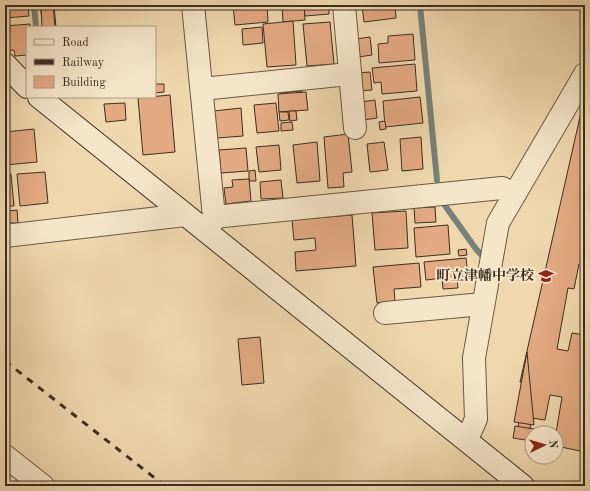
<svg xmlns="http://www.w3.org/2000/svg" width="590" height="491" viewBox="0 0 590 491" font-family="'Old Standard TT','Noto Serif JP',serif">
<rect width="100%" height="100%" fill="#efd8ae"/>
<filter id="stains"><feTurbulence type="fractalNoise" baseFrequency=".005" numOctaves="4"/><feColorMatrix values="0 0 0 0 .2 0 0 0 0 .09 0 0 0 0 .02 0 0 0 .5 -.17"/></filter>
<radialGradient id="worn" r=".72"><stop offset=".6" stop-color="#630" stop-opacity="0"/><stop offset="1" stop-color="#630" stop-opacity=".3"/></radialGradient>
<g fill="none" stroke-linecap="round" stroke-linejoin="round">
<!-- stream -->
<g stroke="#758179" stroke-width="6">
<path d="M 34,5 L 36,27"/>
<path d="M 420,5 L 437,180"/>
<path d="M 441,200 L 476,249 L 486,260"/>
</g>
</g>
<!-- building -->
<g fill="#e4aa81" stroke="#3a2e22">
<path d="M 5,5 L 28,5 L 29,16 L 5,18 Z"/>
<path d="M 40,5 L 54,5 L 56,27 L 43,27 Z"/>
<path d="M 41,5 L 53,5 L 55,27 L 42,27 Z"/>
<path d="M 233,5 L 267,5 L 268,22 L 235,25 Z"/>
<path d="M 282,5 L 304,5 L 305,20 L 283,22 Z"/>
<path d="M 304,5 L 329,5 L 329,14 L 305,16 Z"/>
<path d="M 362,5 L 395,5 L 396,18 L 364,22 Z"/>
<path d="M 293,21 L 296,65 L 267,67 L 263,24 Z"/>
<path d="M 330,22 L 334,64 L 307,66 L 303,24 Z"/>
<path d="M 30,24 L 30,27 L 27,27 L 27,55 L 15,56 L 14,50 L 6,51 L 5,26 Z"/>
<path d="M 262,27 L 263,43 L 243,45 L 242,29 Z"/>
<path d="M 413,34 L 415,60 L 379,63 L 378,44 L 388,43 L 388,36 Z"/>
<path d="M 370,37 L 372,55 L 358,57 L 356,39 Z"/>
<path d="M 415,64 L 417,91 L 382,94 L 381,82 L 374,83 L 372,68 Z"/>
<path d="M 370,72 L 372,90 L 358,91 L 356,73 Z"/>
<path d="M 155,84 L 164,84 L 164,92 L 155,93 Z"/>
<path d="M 302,91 L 303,109 L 282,111 L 280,93 Z"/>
<path d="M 306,92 L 308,110 L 279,112 L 278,94 Z"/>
<path d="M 170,95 L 175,152 L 143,155 L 138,98 Z"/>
<path d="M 420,97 L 423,123 L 385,127 L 383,101 Z"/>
<path d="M 375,100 L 377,118 L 363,120 L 361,102 Z"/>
<path d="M 125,103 L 126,120 L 106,122 L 104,104 Z"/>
<path d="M 276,103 L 279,131 L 257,133 L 254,105 Z"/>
<path d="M 241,108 L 243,136 L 217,138 L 214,111 Z"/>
<path d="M 582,108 L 585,109 L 585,265 L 579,264 L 574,289 L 568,288 L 557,349 L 568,351 L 572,333 L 585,335 L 585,452 L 556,446 L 556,433 L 562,397 L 550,395 L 545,420 L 532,418 L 529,433 L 517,432 L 526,382 L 520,382 Z"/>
<path d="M 289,111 L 296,111 L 297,120 L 290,121 Z"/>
<path d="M 279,112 L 288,112 L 289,120 L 280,121 Z"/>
<path d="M 385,121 L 386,129 L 380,130 L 379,122 Z"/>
<path d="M 292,122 L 293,130 L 281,131 L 281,123 Z"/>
<path d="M 34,129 L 37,162 L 5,165 L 5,132 Z"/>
<path d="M 348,134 L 352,172 L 343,173 L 344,187 L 328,188 L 324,137 Z"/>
<path d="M 421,137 L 423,169 L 402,171 L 400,139 Z"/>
<path d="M 317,142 L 320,181 L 297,183 L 293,145 Z"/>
<path d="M 384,142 L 388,170 L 370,172 L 367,144 Z"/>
<path d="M 279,145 L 281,170 L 259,172 L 256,147 Z"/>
<path d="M 246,148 L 248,171 L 221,173 L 219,150 Z"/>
<path d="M 255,170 L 256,181 L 249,181 L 249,171 Z"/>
<path d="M 45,172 L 48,203 L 20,206 L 17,174 Z"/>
<path d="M 5,174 L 11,174 L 14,206 L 5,206 Z"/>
<path d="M 249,179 L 251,201 L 226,204 L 224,188 L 233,187 L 232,180 Z"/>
<path d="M 281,180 L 283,198 L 261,199 L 260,182 Z"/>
<path d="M 435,207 L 436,222 L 415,223 L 414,208 Z"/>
<path d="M 17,210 L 18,223 L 9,223 L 8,211 Z"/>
<path d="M 406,211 L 408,248 L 375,250 L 372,213 Z"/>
<path d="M 352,215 L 356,266 L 296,271 L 295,252 L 316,250 L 315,238 L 294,240 L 292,220 Z"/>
<path d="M 448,225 L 450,254 L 416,257 L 414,228 Z"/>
<path d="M 466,249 L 467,255 L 459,256 L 458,250 Z"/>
<path d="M 466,258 L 468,276 L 457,277 L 458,288 L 443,289 L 442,278 L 426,280 L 424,262 Z"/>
<path d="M 419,263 L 421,287 L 394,289 L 395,301 L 377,303 L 373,267 Z"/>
<path d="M 260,337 L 264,383 L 242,385 L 238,339 Z"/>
<path d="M 527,352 L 534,425 L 514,422 Z"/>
<path d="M 515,426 L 534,429 L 532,441 L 513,438 Z"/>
</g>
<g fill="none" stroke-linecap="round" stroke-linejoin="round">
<!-- street casing -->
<g stroke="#675845" stroke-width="24">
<g id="street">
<path d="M 193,5 L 214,217 L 208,231"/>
<path d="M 344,5 L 355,128"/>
<path d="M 202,89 L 349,74"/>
<path d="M 214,217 L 502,188 L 515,194"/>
<path d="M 5,236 L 185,215"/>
<path d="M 385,313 L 483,304"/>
<path d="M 467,439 L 476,419 L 474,358 L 498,223 L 585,74"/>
<path d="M 5,456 L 43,486"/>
</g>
</g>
<!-- secondary casing -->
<g stroke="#3a2e22" stroke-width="24">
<g id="secondary">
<path d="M 5,64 L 27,87"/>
<path d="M 39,97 L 523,486"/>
</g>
</g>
<!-- street -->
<use href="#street" stroke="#f5e6ca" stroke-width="22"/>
<!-- secondary -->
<use href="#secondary" stroke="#f5e6ca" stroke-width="22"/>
<!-- rail -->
<path stroke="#3a2e22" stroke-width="3" stroke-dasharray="7 7" stroke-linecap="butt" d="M 5,361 L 165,486"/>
</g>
<!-- icons -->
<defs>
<g id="school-bare" transform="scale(1.2)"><path d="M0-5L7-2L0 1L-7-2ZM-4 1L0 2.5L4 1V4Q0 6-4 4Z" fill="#8f2418" stroke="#f5e6ca" stroke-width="2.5" paint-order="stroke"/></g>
</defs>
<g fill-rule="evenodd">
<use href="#school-bare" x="546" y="276"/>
</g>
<g text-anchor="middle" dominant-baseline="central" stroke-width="4" stroke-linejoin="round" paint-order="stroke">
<!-- poi labels -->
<g font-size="14" font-weight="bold" fill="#3a2e22" stroke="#f5e6ca" text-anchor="end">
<text x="534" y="276">町立津幡中学校</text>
</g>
</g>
<!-- margin -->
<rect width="590" height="491" fill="none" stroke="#efd8ae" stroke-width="20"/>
<rect x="6" y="6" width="578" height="479" fill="none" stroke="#3a2e22" stroke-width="2"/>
<rect x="10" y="10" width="570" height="471" fill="none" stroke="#3a2e22"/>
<!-- legend -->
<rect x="26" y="26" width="130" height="72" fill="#f5e6ca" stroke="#aa9c87"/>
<rect x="34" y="39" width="20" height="6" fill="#f5e6ca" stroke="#aa9c87"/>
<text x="62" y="46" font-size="12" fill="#3a2e22">Road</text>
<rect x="34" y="59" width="20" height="6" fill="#3a2e22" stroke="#aa9c87"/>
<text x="62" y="66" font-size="12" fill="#3a2e22">Railway</text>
<rect x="34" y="76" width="20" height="12" fill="#e4aa81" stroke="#aa9c87"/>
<text x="62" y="86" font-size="12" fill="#3a2e22">Building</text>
<!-- north arrow -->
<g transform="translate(544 445) rotate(85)"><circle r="19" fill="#f5e6ca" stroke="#aa9c87"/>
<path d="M0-3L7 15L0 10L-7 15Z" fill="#8f2418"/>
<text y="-6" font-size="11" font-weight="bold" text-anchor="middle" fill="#3a2e22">N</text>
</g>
<rect width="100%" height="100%" filter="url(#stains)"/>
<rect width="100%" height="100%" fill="url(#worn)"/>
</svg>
